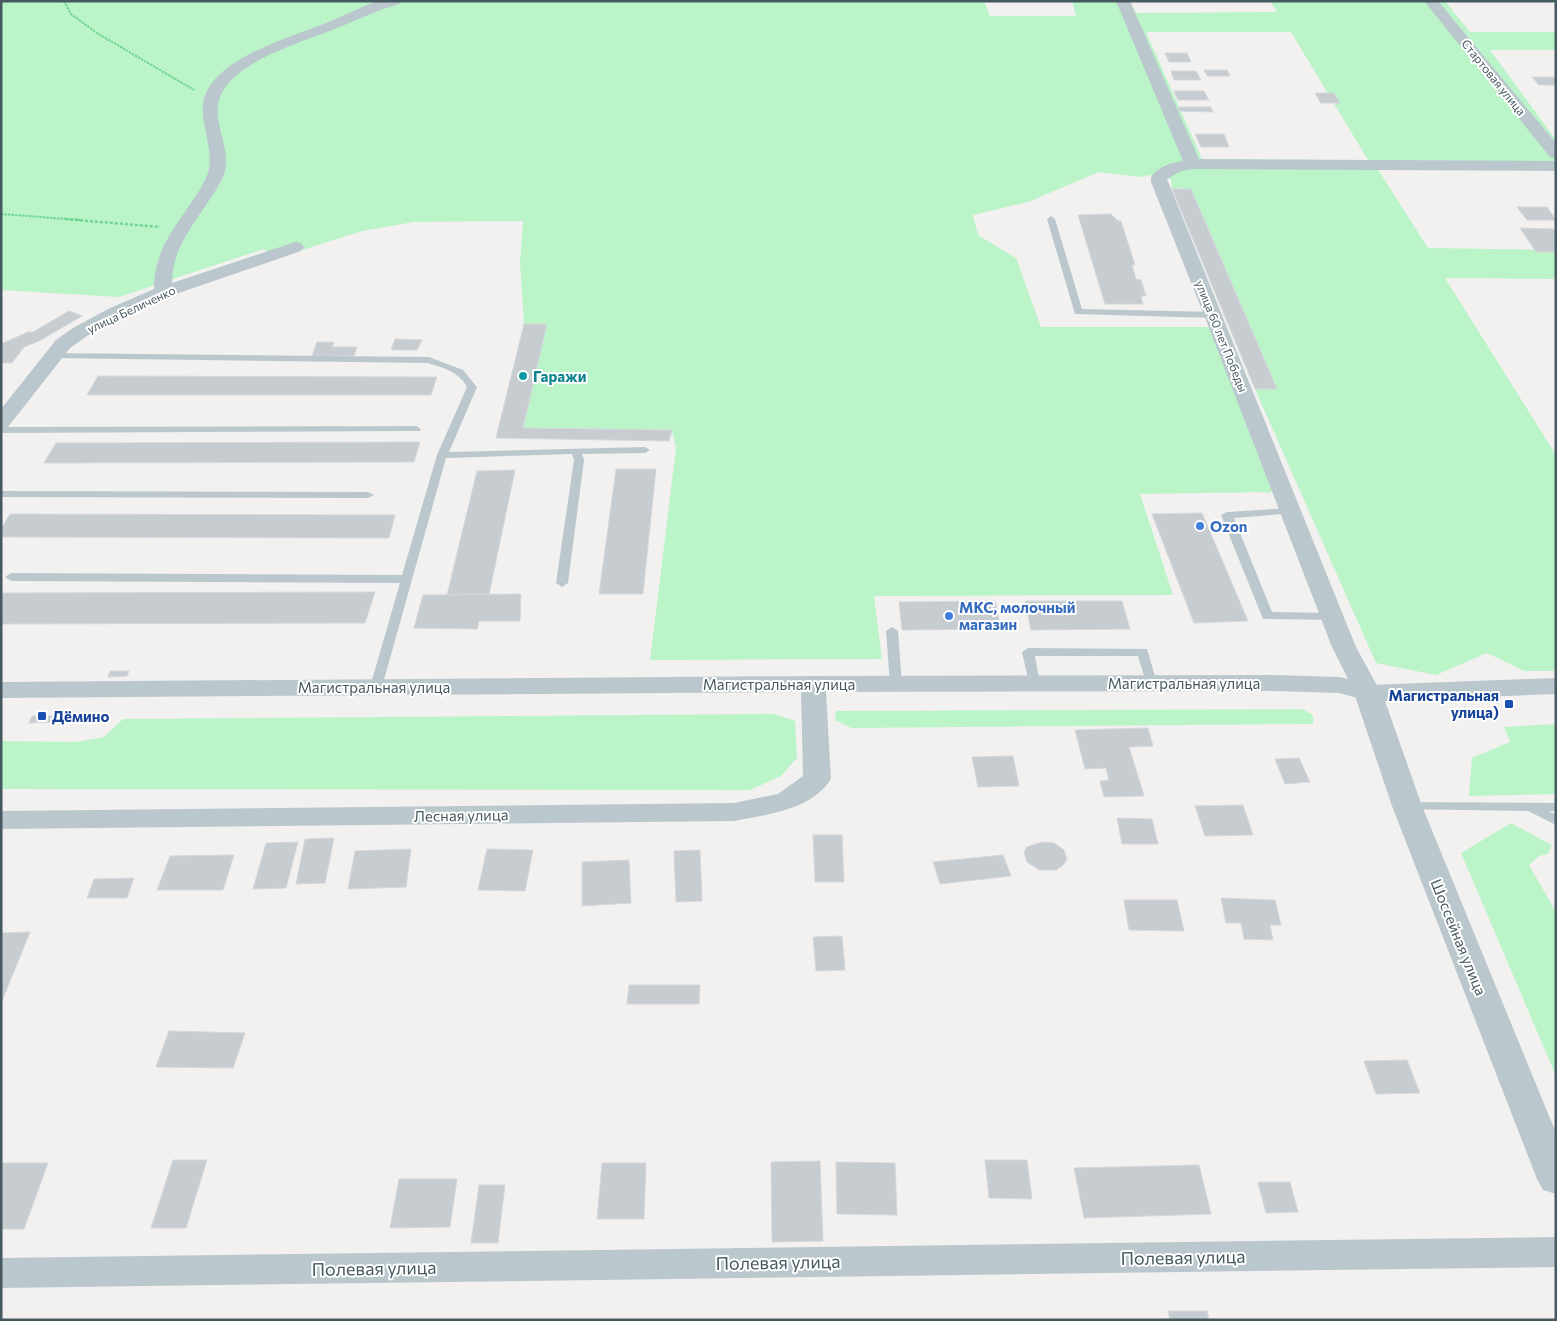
<svg xmlns="http://www.w3.org/2000/svg" width="1557" height="1321" viewBox="0 0 1557 1321" font-family="Commissioner,sans-serif">
<rect width="100%" height="100%" fill="#f3f0f0"/>
<!-- green -->
<g fill="#bbf4c8" fill-rule="evenodd">
<path d="M 1,1 L 984,1 L 990,16 L 1076,16 L 1072,1 L 1130,1 L 1136,13 L 1277,12 L 1270,1 L 1445,1 L 1470,32 L 1556,32 L 1556,50 L 1490,50 L 1556,140 L 1556,168 L 1377,168 L 1428,248 L 1556,250 L 1556,279 L 1445,278 L 1556,455 L 1556,671 L 1524,671 L 1487,653 L 1436,675 L 1376,663 L 1255,389 L 1277,389 L 1191,189 L 1172,189 L 1171,179 L 1150,175 L 1140,177 L 1099,172 L 1028,202 L 973,215 L 978,235 L 1016,258 L 1041,327 L 1210,327 L 1272,492 L 1140,494 L 1173,595 L 874,596 L 882,659 L 650,660 L 676,448 L 672,430 L 523,428 L 524,324 L 520,263 L 523,221 L 414,222 L 362,231 L 277,258 L 264,249 L 119,297 L 1,290 ZM 1146,32 L 1291,32 L 1368,160 L 1202,159 Z"/>
<path d="M 1302,709 L 1313,715 L 1313,724 L 851,728 L 835,720 L 836,711 Z"/>
<path d="M 775,714 L 795,721 L 797,758 L 781,776 L 750,790 L 1,789 L 1,741 L 75,742 L 104,737 L 123,719 Z"/>
<path d="M 1556,724 L 1556,794 L 1469,796 L 1472,758 L 1510,742 L 1504,727 Z"/>
<path d="M 1511,823 L 1552,845 L 1548,854 L 1539,856 L 1529,865 L 1556,912 L 1556,1076 L 1461,853 Z"/>
</g>
<!-- building -->
<g fill="#c7ccd0" stroke="#d4d8dc">
<path d="M 1165,53 L 1187,53 L 1191,62 L 1169,62 Z"/>
<path d="M 1204,70 L 1227,70 L 1230,76 L 1207,76 Z"/>
<path d="M 1171,71 L 1196,71 L 1201,80 L 1174,80 Z"/>
<path d="M 1532,77 L 1556,77 L 1556,85 L 1539,85 Z"/>
<path d="M 1174,91 L 1204,91 L 1209,100 L 1178,100 Z"/>
<path d="M 1315,93 L 1334,93 L 1340,103 L 1321,103 Z"/>
<path d="M 1178,107 L 1211,107 L 1213,112 L 1180,111 Z"/>
<path d="M 1195,134 L 1224,134 L 1229,147 L 1201,147 Z"/>
<path d="M 1172,189 L 1191,189 L 1277,389 L 1255,389 Z"/>
<path d="M 1517,207 L 1547,207 L 1556,220 L 1527,220 Z"/>
<path d="M 1111,214 L 1118,221 L 1121,221 L 1135,265 L 1132,265 L 1136,279 L 1141,280 L 1146,296 L 1141,296 L 1143,304 L 1105,304 L 1078,215 Z"/>
<path d="M 1520,228 L 1556,229 L 1556,252 L 1536,252 Z"/>
<path d="M 69,311 L 82,316 L 39,341 L 24,347 L 12,363 L 1,363 L 1,344 L 28,332 L 33,332 Z"/>
<path d="M 524,324 L 547,324 L 523,428 L 672,430 L 669,441 L 496,438 Z"/>
<path d="M 395,339 L 422,340 L 417,350 L 391,350 Z"/>
<path d="M 317,342 L 334,342 L 332,347 L 357,347 L 354,356 L 312,356 Z"/>
<path d="M 98,376 L 437,377 L 431,395 L 87,395 Z"/>
<path d="M 420,442 L 414,462 L 44,463 L 56,443 Z"/>
<path d="M 616,469 L 656,469 L 643,594 L 599,594 Z"/>
<path d="M 515,470 L 489,595 L 447,595 L 477,471 Z"/>
<path d="M 1202,513 L 1248,621 L 1194,623 L 1152,514 Z"/>
<path d="M 10,514 L 395,515 L 389,538 L 1,537 L 1,529 Z"/>
<path d="M 375,592 L 365,623 L 1,624 L 1,593 Z"/>
<path d="M 521,594 L 520,621 L 479,621 L 477,629 L 414,628 L 423,595 Z"/>
<path d="M 995,601 L 1001,629 L 902,630 L 899,602 Z"/>
<path d="M 1025,601 L 1122,601 L 1130,629 L 1031,630 Z"/>
<path d="M 110,671 L 129,671 L 127,676 L 108,677 Z"/>
<path d="M 32,716 L 53,716 L 50,722 L 29,723 Z"/>
<path d="M 1148,728 L 1153,746 L 1129,747 L 1144,796 L 1104,797 L 1100,781 L 1109,780 L 1106,768 L 1085,769 L 1075,730 Z"/>
<path d="M 1013,756 L 1019,786 L 978,787 L 972,757 Z"/>
<path d="M 1299,758 L 1310,782 L 1285,784 L 1275,759 Z"/>
<path d="M 1243,805 L 1253,835 L 1205,836 L 1195,806 Z"/>
<path d="M 1117,818 L 1152,819 L 1158,844 L 1122,844 Z"/>
<path d="M 813,835 L 842,835 L 844,882 L 815,882 Z"/>
<path d="M 334,838 L 325,883 L 296,884 L 305,839 Z"/>
<path d="M 298,842 L 286,888 L 253,889 L 266,843 Z"/>
<path d="M 1042,842 L 1054,843 L 1064,850 L 1067,860 L 1062,866 L 1056,870 L 1039,870 L 1027,862 L 1024,852 L 1027,847 Z"/>
<path d="M 411,849 L 406,887 L 348,889 L 355,851 Z"/>
<path d="M 487,849 L 533,850 L 525,891 L 478,890 Z"/>
<path d="M 700,850 L 702,901 L 676,902 L 674,851 Z"/>
<path d="M 234,855 L 223,890 L 157,890 L 170,856 Z"/>
<path d="M 1003,855 L 1011,876 L 940,884 L 933,862 Z"/>
<path d="M 629,860 L 631,903 L 582,906 L 582,862 Z"/>
<path d="M 134,878 L 127,898 L 87,898 L 94,879 Z"/>
<path d="M 1221,898 L 1275,900 L 1281,925 L 1270,925 L 1273,940 L 1244,939 L 1241,923 L 1226,923 Z"/>
<path d="M 1124,900 L 1177,900 L 1184,931 L 1129,930 Z"/>
<path d="M 30,932 L 2,1001 L 1,1001 L 1,933 Z"/>
<path d="M 842,936 L 845,970 L 816,971 L 813,937 Z"/>
<path d="M 629,985 L 700,985 L 699,1004 L 627,1004 Z"/>
<path d="M 169,1031 L 245,1033 L 233,1068 L 156,1067 Z"/>
<path d="M 1407,1060 L 1420,1093 L 1376,1094 L 1364,1061 Z"/>
<path d="M 173,1160 L 207,1160 L 186,1228 L 151,1228 Z"/>
<path d="M 985,1160 L 1027,1160 L 1032,1199 L 989,1198 Z"/>
<path d="M 820,1161 L 823,1241 L 772,1242 L 771,1162 Z"/>
<path d="M 836,1162 L 895,1163 L 897,1215 L 837,1214 Z"/>
<path d="M 1,1163 L 48,1163 L 24,1229 L 1,1229 Z"/>
<path d="M 602,1163 L 646,1163 L 644,1219 L 597,1219 Z"/>
<path d="M 1199,1165 L 1211,1214 L 1084,1218 L 1074,1168 Z"/>
<path d="M 399,1179 L 457,1179 L 450,1227 L 390,1228 Z"/>
<path d="M 1258,1182 L 1290,1182 L 1298,1212 L 1266,1213 Z"/>
<path d="M 479,1185 L 505,1185 L 498,1243 L 471,1243 Z"/>
<path d="M 1168,1311 L 1207,1311 L 1209,1320 L 1170,1320 Z"/>
</g>
<g fill="none" stroke-linecap="round" stroke-linejoin="round">
<!-- path-far1 -->
<g stroke="#6fd692" stroke-width="2" stroke-dasharray="2.5 1" stroke-linecap="butt">
<path d="M 64,1 L 71,14 L 97,33 L 194,90"/>
<path d="M 1,214 L 80,220"/>
</g>
<!-- path -->
<path stroke="#6fd692" stroke-width="2.5" stroke-dasharray="3 2" stroke-linecap="butt" d="M 65,219 L 160,227"/>
<!-- service -->
<g fill="#bac8ce" fill-rule="evenodd">
<path d="M 1051,216 L 1055,219 L 1082,309 L 1214,312 L 1219,315 L 1214,318 L 1075,314 L 1047,219 Z"/>
<path d="M 53,353 L 429,357 L 463,370 L 477,387 L 449,452 L 645,447 L 650,450 L 645,453 L 582,454 L 584,460 L 568,583 L 562,587 L 556,583 L 574,460 L 572,454 L 446,458 L 382,687 L 376,691 L 370,687 L 400,583 L 11,581 L 5,577 L 11,573 L 402,575 L 437,455 L 467,387 C 459,372 444,368 428,363 L 50,358 L 50,354 Z"/>
<path d="M 416,426 L 421,429 L 420,431 L 1,433 L 1,427 Z"/>
<path d="M 1,491 L 368,492 L 374,495 L 368,498 L 1,497 Z"/>
<path d="M 1291,508 L 1297,511 L 1295,513 L 1234,518 L 1272,612 L 1332,613 L 1338,617 L 1336,620 L 1263,619 L 1221,515 L 1227,512 Z"/>
<path d="M 892,627 L 898,631 L 902,684 L 896,688 L 890,684 L 886,631 Z"/>
<path d="M 1028,648 L 1147,649 L 1157,683 L 1151,687 L 1147,686 L 1138,656 L 1035,656 L 1040,684 L 1038,687 L 1030,687 L 1022,652 Z"/>
<path d="M 1407,802 L 1556,803 L 1556,811 L 1549,811 L 1556,815 L 1556,825 L 1528,811 L 1402,809 L 1400,806 L 1402,803 Z"/>
</g>
<!-- minor -->
<g fill="#bac8ce" fill-rule="evenodd">
<path d="M 378,1 L 401,1 L 399,4 C 377,10 357,20 335,29 C 301,43 231,61 219,100 C 212,125 235,154 222,179 C 205,213 172,241 172,283 L 295,242 L 301,243 L 304,247 L 301,251 L 170,296 L 122,317 L 87,336 L 70,348 L 8,427 L 1,429 L 1,409 L 56,340 L 73,328 L 108,309 L 154,289 C 154,241 186,218 206,178 C 217,155 200,127 203,103 C 210,59 291,37 326,23 C 343,16 360,7 378,1 Z"/>
<path d="M 1116,1 L 1130,1 L 1199,159 L 1556,161 L 1556,171 L 1193,169 L 1181,171 L 1167,179 L 1356,647 L 1381,693 L 1377,698 L 1368,701 L 1339,693 L 1274,691 L 826,692 L 831,779 C 810,811 768,814 734,821 L 1,829 L 1,811 L 734,803 L 778,794 L 803,776 L 801,692 L 1,698 L 1,682 L 813,676 L 1274,675 L 1340,677 L 1348,679 L 1332,647 L 1204,315 L 1151,182 L 1151,177 C 1158,166 1171,163 1183,161 Z"/>
<path d="M 1424,1 L 1438,1 L 1556,143 L 1556,159 L 1550,157 Z"/>
<path d="M 1556,1237 L 1556,1267 L 1,1288 L 1,1258 Z"/>
</g>
<!-- tertiary -->
<path fill="#bac8ce" fill-rule="evenodd" d="M 1556,678 L 1556,694 L 1385,701 L 1422,806 L 1556,1133 L 1556,1194 L 1543,1190 L 1537,1179 L 1392,806 L 1354,693 L 1358,687 L 1368,685 Z"/>
</g>
<!-- markers -->
<circle fill="#0f9aa8" stroke="#fff" stroke-width="2" cx="523" cy="376" r="5"/>
<g fill="#3f7fe0" stroke="#fff" stroke-width="2">
<circle cx="1200" cy="526" r="5"/>
<circle cx="949" cy="616" r="5"/>
</g>
<g fill="#1a4fb4" stroke="#fff" stroke-width="2">
<rect x="1504" y="699" width="10" height="10" rx="2.5"/>
<rect x="37" y="711" width="10" height="10" rx="2.5"/>
</g>
<g text-anchor="middle" dominant-baseline="central" stroke-width="4" stroke-linejoin="round" paint-order="stroke">
<!-- far-street labels -->
<g font-size="12" fill="#465860" stroke="#fff">
<text transform="translate(1494 77) rotate(51)">Стартовая улица</text>
<text transform="translate(131 309) rotate(-25)">улица Беличенко</text>
<text transform="translate(1222 336) rotate(68)">улица 60 лет Победы</text>
</g>
<!-- culture labels -->
<g font-size="15" font-weight="bold" fill="#0d838f" stroke="#fff" text-anchor="start">
<text x="533" y="376">Гаражи</text>
</g>
<!-- shop labels -->
<g font-size="15" font-weight="bold" fill="#366cbe" stroke="#fff" text-anchor="start">
<text x="1210" y="526">Ozon</text>
<text x="959" y="607">МКС, молочный<tspan x="959" dy="17">магазин</tspan></text>
</g>
<!-- street labels -->
<g font-size="15" fill="#465860" stroke="#fff">
<text x="1184" y="683">Магистральная улица</text>
<text x="779" y="684">Магистральная улица</text>
<text x="374" y="687">Магистральная улица</text>
<text transform="translate(461 815) rotate(-1)">Лесная улица</text>
<text transform="translate(1459 937) rotate(68)">Шоссейная улица</text>
</g>
<!-- transit labels -->
<g font-size="15" font-weight="bold" fill="#164399" stroke="#fff" text-anchor="end">
<text x="1499" y="695">Магистральная<tspan x="1499" dy="17">улица)</tspan></text>
<text x="52" y="716" text-anchor="start">Дёмино</text>
</g>
<!-- near-street labels -->
<g font-size="18" fill="#465860" stroke="#fff">
<text transform="translate(1183 1257) rotate(-1)">Полевая улица</text>
<text transform="translate(778 1262) rotate(-1)">Полевая улица</text>
<text transform="translate(374 1268) rotate(-1)">Полевая улица</text>
</g>
</g>
<!-- border -->
<rect width="1557" height="1321" fill="none" stroke="#465860" stroke-width="5"/>
</svg>
